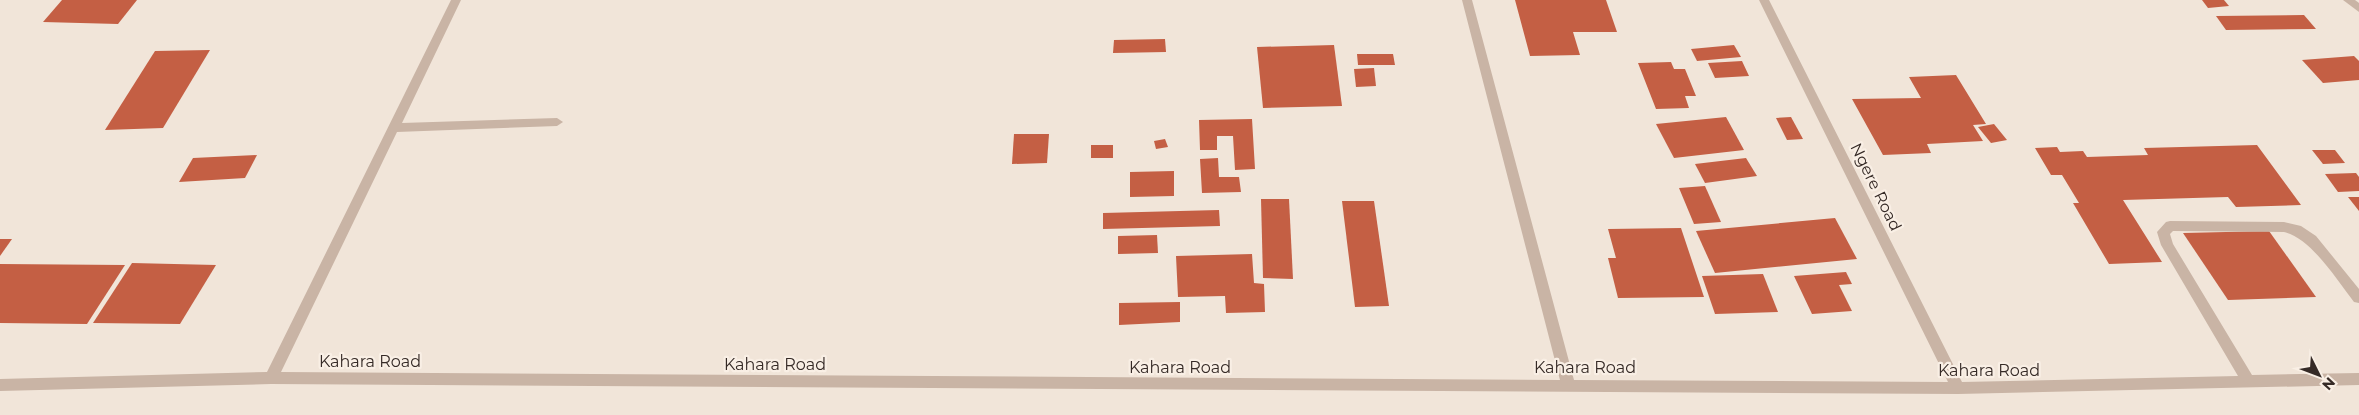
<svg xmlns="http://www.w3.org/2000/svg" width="2359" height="415" viewBox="0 0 2359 415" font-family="Montserrat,sans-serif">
<rect width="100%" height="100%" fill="#f1e5d9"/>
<!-- building -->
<g fill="#c45f44">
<path d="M 62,0 L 137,0 L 118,24 L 43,22 Z"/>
<path d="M 1515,0 L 1606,0 L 1617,32 L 1573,32 L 1580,55 L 1530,56 Z"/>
<path d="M 2202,0 L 2224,0 L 2229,6 L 2208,8 Z"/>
<path d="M 2304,15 L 2316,29 L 2226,30 L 2216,16 Z"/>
<path d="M 1165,39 L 1166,52 L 1113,53 L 1114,40 Z"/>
<path d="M 1334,45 L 1342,106 L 1263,108 L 1257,47 Z"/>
<path d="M 1734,45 L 1741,57 L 1697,61 L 1691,49 Z"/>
<path d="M 210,50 L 163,128 L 105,130 L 155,51 Z"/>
<path d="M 1357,54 L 1393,54 L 1395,65 L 1358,65 Z"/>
<path d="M 2354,56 L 2359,61 L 2359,80 L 2323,83 L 2302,60 Z"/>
<path d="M 1742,61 L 1749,76 L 1715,78 L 1708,63 Z"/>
<path d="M 1671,62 L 1674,69 L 1685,69 L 1696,96 L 1685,96 L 1689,108 L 1656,109 L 1638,63 Z"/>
<path d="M 1374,68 L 1376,86 L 1356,87 L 1354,69 Z"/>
<path d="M 1956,75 L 1986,124 L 1973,125 L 1983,141 L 1927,144 L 1931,153 L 1883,155 L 1852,99 L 1921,98 L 1909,77 Z"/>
<path d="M 1726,117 L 1744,150 L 1674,158 L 1656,124 Z"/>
<path d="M 1791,117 L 1803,139 L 1787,140 L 1776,118 Z"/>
<path d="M 1252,119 L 1255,169 L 1235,170 L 1233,136 L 1217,136 L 1217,150 L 1200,150 L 1199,120 Z"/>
<path d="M 1994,124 L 2007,140 L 1991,143 L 1978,127 Z"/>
<path d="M 1014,134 L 1049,134 L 1047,163 L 1012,164 Z"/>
<path d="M 1165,139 L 1168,147 L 1156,149 L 1154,141 Z"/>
<rect x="1091" y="145" width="22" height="13"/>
<path d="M 2257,145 L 2301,205 L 2236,207 L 2228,197 L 2123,200 L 2162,262 L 2109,264 L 2073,203 L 2079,203 L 2062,175 L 2051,175 L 2035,148 L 2057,147 L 2060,152 L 2083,151 L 2087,157 L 2148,155 L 2144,148 Z"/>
<path d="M 2312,150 L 2335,150 L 2345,163 L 2323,164 Z"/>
<path d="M 257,155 L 245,178 L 179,182 L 193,158 Z"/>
<path d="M 1218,158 L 1219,177 L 1239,177 L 1241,192 L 1202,193 L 1200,159 Z"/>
<path d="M 1746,158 L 1757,176 L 1705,183 L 1695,164 Z"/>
<path d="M 1174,171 L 1174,196 L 1130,197 L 1130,172 Z"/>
<path d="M 2356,173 L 2359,177 L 2359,191 L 2338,192 L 2325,174 Z"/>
<path d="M 1705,186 L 1721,222 L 1694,224 L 1679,188 Z"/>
<path d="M 2348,197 L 2359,197 L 2359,211 Z"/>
<path d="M 1261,199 L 1289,199 L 1293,279 L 1263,278 Z"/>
<path d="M 1342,201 L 1374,201 L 1389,306 L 1355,307 Z"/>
<path d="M 1219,210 L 1220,226 L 1103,229 L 1103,213 Z"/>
<path d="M 1835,218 L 1857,259 L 1715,273 L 1696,231 Z"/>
<path d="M 1681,228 L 1704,297 L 1618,298 L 1608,258 L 1616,258 L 1608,229 Z"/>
<path d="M 2269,231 L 2316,297 L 2228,300 L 2183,233 Z"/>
<path d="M 1157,235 L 1158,253 L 1118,254 L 1118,236 Z"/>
<path d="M 0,239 L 12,239 L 0,256 Z"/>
<path d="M 1252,254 L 1254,283 L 1264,284 L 1265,312 L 1226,313 L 1225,296 L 1178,297 L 1176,256 Z"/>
<path d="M 132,263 L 216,265 L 180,324 L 93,323 Z"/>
<path d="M 0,264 L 125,265 L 87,324 L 0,323 Z"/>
<path d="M 1846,272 L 1852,284 L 1839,285 L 1852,311 L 1812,314 L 1794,276 Z"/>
<path d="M 1763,274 L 1778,312 L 1715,314 L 1702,276 Z"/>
<path d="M 1180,302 L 1180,322 L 1119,325 L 1119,303 Z"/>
</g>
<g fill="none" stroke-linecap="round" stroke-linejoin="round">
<!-- minor -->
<g fill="#c9b4a5" fill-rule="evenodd">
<path d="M 451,0 L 461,0 L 402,123 L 557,118 L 563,122 L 557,126 L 397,132 L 281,372 L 1560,380 L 1462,0 L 1472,0 L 1574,380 L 1948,382 L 1759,0 L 1769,0 L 1962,382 L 2238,376 L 2161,245 L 2157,232 L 2166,222 L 2170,221 L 2284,222 L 2301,226 L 2316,236 L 2359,289 L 2359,303 L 2354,302 C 2337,280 2311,238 2284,232 L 2173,231 L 2170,234 L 2173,244 L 2252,375 L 2359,373 L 2359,385 L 1958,394 L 271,384 L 0,391 L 0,379 L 267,372 Z"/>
<path d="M 2343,0 L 2355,0 L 2359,3 L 2359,12 Z"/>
</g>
</g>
<g text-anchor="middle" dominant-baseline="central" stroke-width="4.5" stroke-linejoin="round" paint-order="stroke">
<!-- street labels -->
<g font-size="16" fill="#352a26" stroke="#f9efe5">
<text transform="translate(1876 187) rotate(64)">Ngere Road</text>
<text x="370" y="361">Kahara Road</text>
<text x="775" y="364">Kahara Road</text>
<text x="1180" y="367">Kahara Road</text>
<text x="1585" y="367">Kahara Road</text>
<text x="1989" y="370">Kahara Road</text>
</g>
</g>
<!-- north arrow -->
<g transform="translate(2319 375) rotate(132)" stroke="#f9efe5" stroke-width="4" paint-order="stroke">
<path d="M0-4L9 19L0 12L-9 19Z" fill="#352a26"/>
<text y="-8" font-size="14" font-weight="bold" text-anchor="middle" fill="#352a26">N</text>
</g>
</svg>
